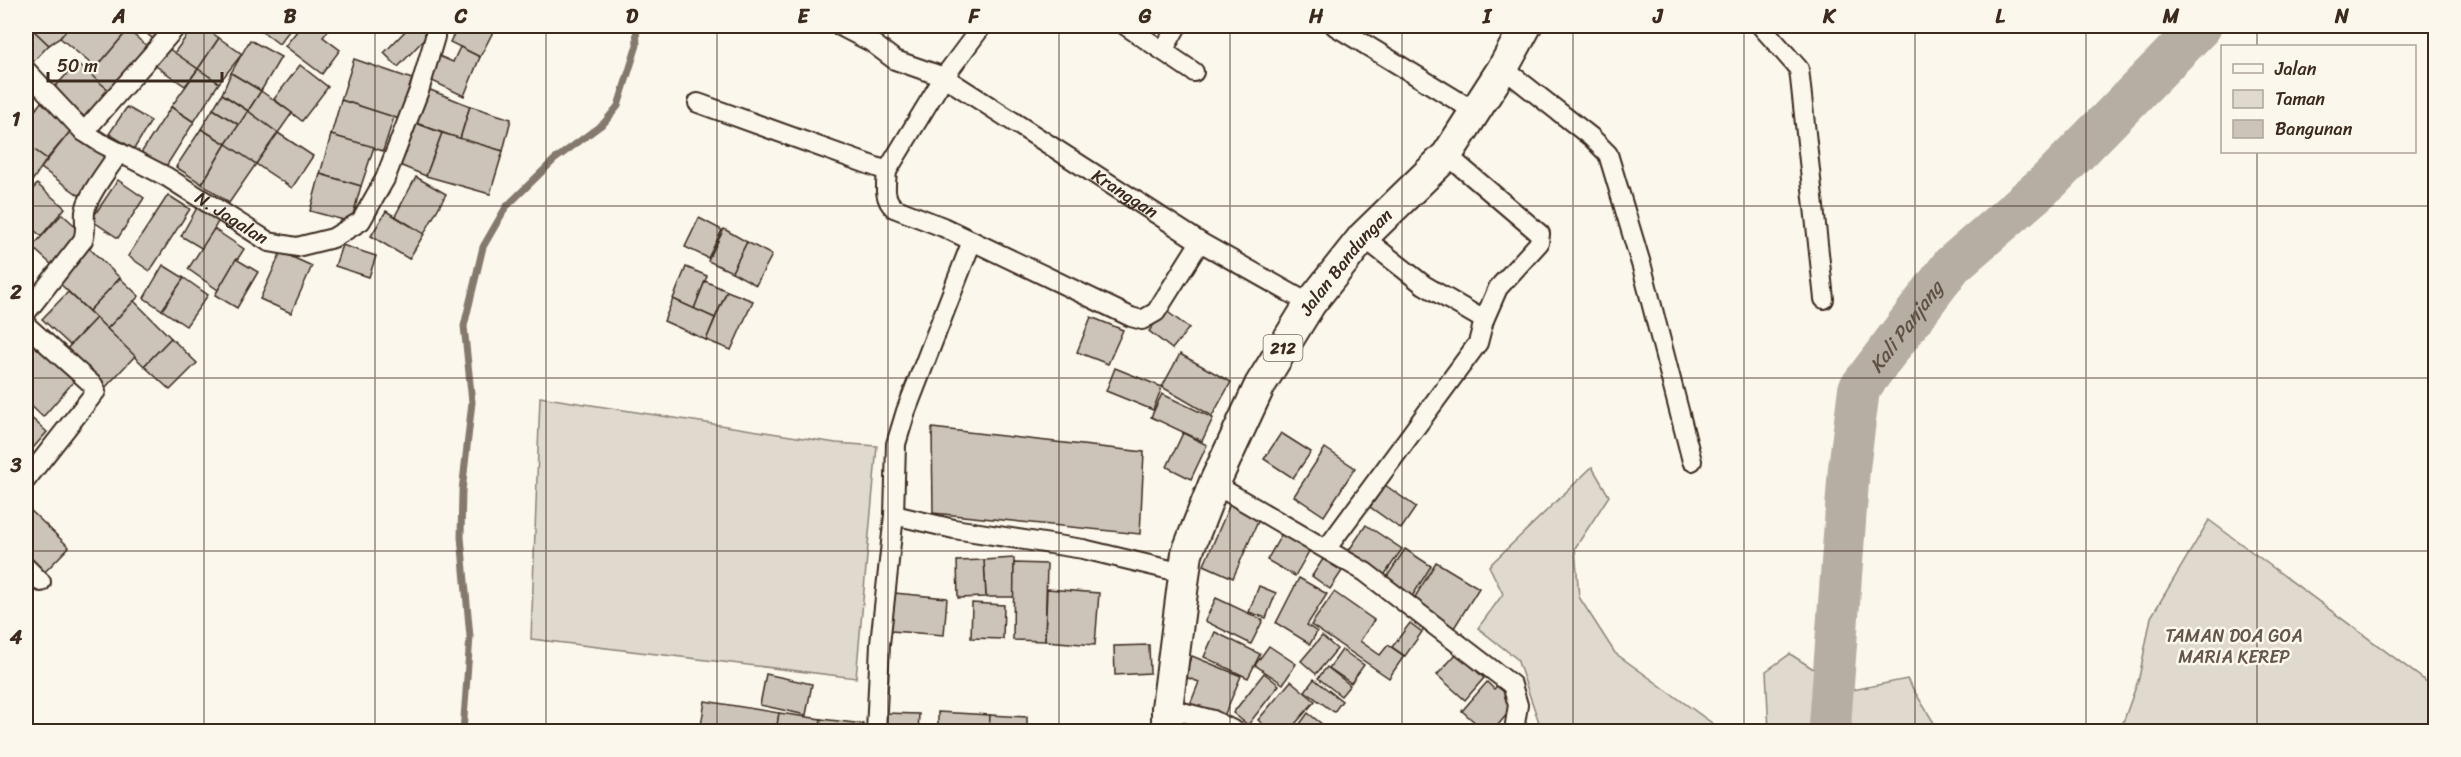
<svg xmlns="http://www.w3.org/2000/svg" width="2461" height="757" viewBox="0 0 2461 757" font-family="Sriracha,sans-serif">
<rect width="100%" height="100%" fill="#fbf7ec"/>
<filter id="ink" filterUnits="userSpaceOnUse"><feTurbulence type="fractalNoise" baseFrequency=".0167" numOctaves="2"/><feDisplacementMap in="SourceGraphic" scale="12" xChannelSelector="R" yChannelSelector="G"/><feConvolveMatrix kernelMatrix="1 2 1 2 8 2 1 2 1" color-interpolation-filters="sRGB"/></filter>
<g filter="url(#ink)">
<!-- green -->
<g fill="#dfd9ce" stroke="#8d8276" stroke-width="1.5">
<path d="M 540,397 L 836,443 L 877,446 L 856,678 L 531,639 Z"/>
<path d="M 1592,467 L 1609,496 L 1575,548 L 1579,597 L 1615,653 L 1723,731 L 1542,731 L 1517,659 L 1478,628 L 1503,594 L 1489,566 Z"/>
<path d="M 2209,520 L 2435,688 L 2435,731 L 2120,731 L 2139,678 L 2151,617 Z"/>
<path d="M 1790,654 L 1848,691 L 1907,679 L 1939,731 L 1769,731 L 1766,671 Z"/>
</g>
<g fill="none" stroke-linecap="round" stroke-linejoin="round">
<!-- stream -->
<path stroke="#85796d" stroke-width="7" d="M 463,732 L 470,637 L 461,537 L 462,491 L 472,402 L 464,326 L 483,247 L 506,207 L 554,160 L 604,123 L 618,106 L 637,45 L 636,26"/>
<!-- river -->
<path stroke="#b6aea2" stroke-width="42" id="s1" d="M 1833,732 L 1830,725 L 1849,468 L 1859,389 L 1952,265 L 2049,181 L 2201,26"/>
</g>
<!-- building -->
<g fill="#ccc4b9" stroke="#3b2a1e" stroke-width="1.5">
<path d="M 26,26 L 29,26 L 49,45 L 29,66 L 26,63 Z"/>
<path d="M 29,26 L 70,26 L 60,38 L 49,45 Z"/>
<path d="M 70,26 L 122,26 L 128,30 L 96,68 L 60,38 Z"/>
<path d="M 138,26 L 166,26 L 153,39 Z"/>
<path d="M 194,26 L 202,26 L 219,38 L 198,69 L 174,53 Z"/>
<path d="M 260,26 L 293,26 L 279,44 L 258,28 Z"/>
<path d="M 301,26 L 326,26 L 330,28 L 323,37 L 340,50 L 322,74 L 285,46 Z"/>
<path d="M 410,26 L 418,26 L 428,35 L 398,67 L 384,53 Z"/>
<path d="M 458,26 L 496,26 L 480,57 L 450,42 Z"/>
<path d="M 128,30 L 148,47 L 111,92 L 90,75 Z"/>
<path d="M 219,38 L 242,54 L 219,83 L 198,69 Z"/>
<path d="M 250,40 L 281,57 L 261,91 L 231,73 Z"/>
<path d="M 165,46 L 198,69 L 185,86 L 153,64 Z"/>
<path d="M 460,47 L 480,57 L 464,96 L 428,79 L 439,56 L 453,62 Z"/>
<path d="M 354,59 L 412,79 L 399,119 L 341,100 Z"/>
<path d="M 77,63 L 111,92 L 87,119 L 53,89 Z"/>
<path d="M 300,65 L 328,87 L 302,121 L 274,99 Z"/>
<path d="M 198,69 L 219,83 L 194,122 L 171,107 Z"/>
<path d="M 231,73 L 261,91 L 248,111 L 222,94 Z"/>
<path d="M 428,89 L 470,106 L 460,139 L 413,122 Z"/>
<path d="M 261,91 L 292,113 L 278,133 L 248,111 Z"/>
<path d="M 222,94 L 248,111 L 239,125 L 213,109 Z"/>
<path d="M 341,100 L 394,117 L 383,151 L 331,135 Z"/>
<path d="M 26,102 L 34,109 L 26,123 Z"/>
<path d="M 41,102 L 73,128 L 47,159 L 26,144 L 26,123 Z"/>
<path d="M 470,106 L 511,119 L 503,151 L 460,139 Z"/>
<path d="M 127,107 L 151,121 L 134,149 L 109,134 Z"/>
<path d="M 171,107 L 194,122 L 165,168 L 141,153 Z"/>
<path d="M 213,109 L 239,125 L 226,144 L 201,129 Z"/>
<path d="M 248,111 L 278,133 L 256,164 L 226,144 Z"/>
<path d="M 413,122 L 442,133 L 426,176 L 397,164 Z"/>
<path d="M 73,128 L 108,157 L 80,196 L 41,168 Z"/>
<path d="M 201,129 L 226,144 L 202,184 L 176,167 Z"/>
<path d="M 278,133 L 313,156 L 292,188 L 256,164 Z"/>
<path d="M 442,133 L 503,151 L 490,194 L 426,176 Z"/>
<path d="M 331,135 L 374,147 L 361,186 L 320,174 Z"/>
<path d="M 26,144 L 47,159 L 30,184 L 26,180 Z"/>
<path d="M 226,144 L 256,164 L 229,203 L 202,184 Z"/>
<path d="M 320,174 L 361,186 L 351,222 L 310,211 Z"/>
<path d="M 416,177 L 446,194 L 424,234 L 395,216 Z"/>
<path d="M 26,180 L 33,189 L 26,198 Z"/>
<path d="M 118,180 L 144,198 L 118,238 L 91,220 Z"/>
<path d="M 37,184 L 65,208 L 41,236 L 26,223 L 26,198 Z"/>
<path d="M 168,195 L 190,209 L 150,271 L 128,256 Z"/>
<path d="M 198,206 L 220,218 L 203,249 L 181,236 Z"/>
<path d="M 386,211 L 424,234 L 409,259 L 371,236 Z"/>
<path d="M 62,214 L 82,232 L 52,265 L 32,247 Z"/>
<path d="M 699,218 L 722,230 L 708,258 L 685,247 Z"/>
<path d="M 214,229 L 244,249 L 218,290 L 188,269 Z"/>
<path d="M 724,229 L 747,242 L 732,272 L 708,261 Z"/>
<path d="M 747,242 L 772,255 L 756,285 L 732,272 Z"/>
<path d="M 342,245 L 376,256 L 369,277 L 335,266 Z"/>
<path d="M 87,246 L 120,278 L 89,311 L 56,280 Z"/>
<path d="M 281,252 L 312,266 L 291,313 L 260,299 Z"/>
<path d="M 236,259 L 258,272 L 237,308 L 215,295 Z"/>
<path d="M 163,265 L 184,278 L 162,310 L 144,298 Z"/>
<path d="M 686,267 L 707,276 L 694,309 L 673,299 Z"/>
<path d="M 26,276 L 39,288 L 26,303 Z"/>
<path d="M 120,278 L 139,296 L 107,329 L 89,311 Z"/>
<path d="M 184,278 L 208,295 L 186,326 L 162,310 Z"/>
<path d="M 705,281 L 727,291 L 715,318 L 694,309 Z"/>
<path d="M 727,291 L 753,301 L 731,350 L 706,340 Z"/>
<path d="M 68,292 L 96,318 L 70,345 L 42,319 Z"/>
<path d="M 673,299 L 715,318 L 706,340 L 664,321 Z"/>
<path d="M 134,301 L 171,338 L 144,366 L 107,329 Z"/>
<path d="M 1165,310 L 1189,328 L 1172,349 L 1149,331 Z"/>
<path d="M 1091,317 L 1123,330 L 1108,364 L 1077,352 Z"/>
<path d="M 96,318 L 135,356 L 103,390 L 63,353 Z"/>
<path d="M 26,336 L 75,380 L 43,417 L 26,401 Z"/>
<path d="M 171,338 L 197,363 L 170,390 L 144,366 Z"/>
<path d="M 1180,354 L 1231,382 L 1212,416 L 1162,387 Z"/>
<path d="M 1115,368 L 1162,387 L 1153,410 L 1106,391 Z"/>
<path d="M 1162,394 L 1213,418 L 1202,441 L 1151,417 Z"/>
<path d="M 26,413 L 47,432 L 26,456 Z"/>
<path d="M 932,428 L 1144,452 L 1140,534 L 933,513 Z"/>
<path d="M 1183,433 L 1207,445 L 1191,479 L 1167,467 Z"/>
<path d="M 1281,433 L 1311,452 L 1293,478 L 1264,459 Z"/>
<path d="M 1325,448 L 1355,468 L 1324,516 L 1294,496 Z"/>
<path d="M 1385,485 L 1416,507 L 1401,529 L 1370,507 Z"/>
<path d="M 1230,504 L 1260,517 L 1233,578 L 1204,565 Z"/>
<path d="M 26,506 L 69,547 L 41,576 L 26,561 Z"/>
<path d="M 1366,525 L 1402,549 L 1381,580 L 1345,556 Z"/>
<path d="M 1284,530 L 1312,546 L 1295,576 L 1267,560 Z"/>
<path d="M 1405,549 L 1431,566 L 1410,600 L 1383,583 Z"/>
<path d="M 1014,558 L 1014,597 L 986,597 L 984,560 Z"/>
<path d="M 1323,559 L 1342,571 L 1330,589 L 1312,576 Z"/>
<path d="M 984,560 L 986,597 L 958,598 L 957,561 Z"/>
<path d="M 1436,562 L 1479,588 L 1454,628 L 1412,602 Z"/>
<path d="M 1014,563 L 1047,564 L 1045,641 L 1013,640 Z"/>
<path d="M 26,574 L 37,585 L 26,597 Z"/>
<path d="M 1299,578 L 1327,594 L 1307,625 L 1317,632 L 1310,644 L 1276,623 Z"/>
<path d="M 1259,586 L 1276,593 L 1266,618 L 1249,612 Z"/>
<path d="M 1047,589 L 1099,593 L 1095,645 L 1045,641 Z"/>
<path d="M 1334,592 L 1374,620 L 1360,641 L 1380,655 L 1388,645 L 1404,656 L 1389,678 L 1311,625 Z"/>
<path d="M 894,593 L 947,598 L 944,635 L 891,631 Z"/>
<path d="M 1216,598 L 1263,620 L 1251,644 L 1205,621 Z"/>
<path d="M 972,603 L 1004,605 L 1003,639 L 971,638 Z"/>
<path d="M 1410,623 L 1422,632 L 1405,656 L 1392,647 Z"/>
<path d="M 1215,632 L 1260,654 L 1248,678 L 1204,657 Z"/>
<path d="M 1322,636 L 1337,649 L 1316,674 L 1301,661 Z"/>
<path d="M 1149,645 L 1150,673 L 1115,675 L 1114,646 Z"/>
<path d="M 1269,646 L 1296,664 L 1283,684 L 1255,665 Z"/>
<path d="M 1342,650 L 1364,665 L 1351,683 L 1329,668 Z"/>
<path d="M 1457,653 L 1484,678 L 1465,700 L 1437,675 Z"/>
<path d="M 1192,656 L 1241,676 L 1222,721 L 1189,707 L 1199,682 L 1183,676 Z"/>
<path d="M 1327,667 L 1350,685 L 1341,696 L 1318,678 Z"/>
<path d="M 1264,673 L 1279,685 L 1248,725 L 1233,713 Z"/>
<path d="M 766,674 L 812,684 L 806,715 L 760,705 Z"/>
<path d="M 1314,679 L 1342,701 L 1334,712 L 1305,691 Z"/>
<path d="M 1291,681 L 1315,701 L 1288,732 L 1272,732 L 1258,720 Z"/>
<path d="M 1487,682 L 1494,689 L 1499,684 L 1512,696 L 1514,706 L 1492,732 L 1486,732 L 1462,711 Z"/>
<path d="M 705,701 L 779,713 L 776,732 L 700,732 Z"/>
<path d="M 938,712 L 990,715 L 989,732 L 938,732 Z"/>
<path d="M 779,713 L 821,719 L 819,732 L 776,732 Z"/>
<path d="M 884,713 L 919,714 L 918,732 L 883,732 Z"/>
<path d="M 1308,713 L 1332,732 L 1294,732 Z"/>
<path d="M 990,715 L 1027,717 L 1027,732 L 989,732 Z"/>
<path d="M 821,719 L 863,724 L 862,732 L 819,732 Z"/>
</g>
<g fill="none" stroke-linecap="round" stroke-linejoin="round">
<!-- minor casing -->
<g stroke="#3b2a1e" stroke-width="22">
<g id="minor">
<path id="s2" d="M 840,26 L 871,42 L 895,60 L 944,77 L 1200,242 L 1310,304"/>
<path d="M 1126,26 L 1194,72"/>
<path d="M 1335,26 L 1476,112"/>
<path d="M 1761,26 L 1799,69 L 1824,299"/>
<path d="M 1163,51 L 1177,26"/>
<path d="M 1503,68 L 1591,137 L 1608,154 L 1642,267 L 1692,461"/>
<path id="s3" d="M 26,70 L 84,132 L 101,143 L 167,177 L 269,242 L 297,247 L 333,238 L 361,221 L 385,179 L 420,88 L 435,37 L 435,26"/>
<path d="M 698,103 L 887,171 L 944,77 L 982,26"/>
<path d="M 84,132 L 177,26"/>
<path d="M 887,171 C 886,185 883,198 894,208 L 943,227 L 1131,317 L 1142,320 L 1156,312 L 1200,242"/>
<path d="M 1363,237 L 1424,285 L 1484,320"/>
<path d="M 26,313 L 83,240 C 87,230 84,223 85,212 C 87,195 109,169 118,154"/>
<path d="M 26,325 L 94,386 L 96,391 L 26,480"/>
<path d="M 1214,484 L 1365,572 L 1512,685 L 1518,705 L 1515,724 L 1519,732"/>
<path d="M 894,515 L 896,444 L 906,411 L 972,241"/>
<path d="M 1327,548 L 1478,343 L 1484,320 L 1498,288 L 1539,243 L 1540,234 L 1447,155"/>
<path d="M 26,567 L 41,582"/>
<path d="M 1167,708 L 1213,720 L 1237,732"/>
<path d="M 876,732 L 880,644 L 894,515 L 954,529 L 1083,549 L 1183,573"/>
</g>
</g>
<!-- primary casing -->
<g stroke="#3b2a1e" stroke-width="34">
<g id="primary">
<path id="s4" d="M 1167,732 L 1167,708 L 1187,553 L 1214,484 L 1260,385 L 1310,304 L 1363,237 L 1447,155 L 1503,68 L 1526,26"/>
</g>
</g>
<!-- minor -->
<use href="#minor" stroke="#fbf7ec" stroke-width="18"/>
<!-- primary -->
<use href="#primary" stroke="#fbf7ec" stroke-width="30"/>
</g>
</g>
<!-- grid -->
<path fill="none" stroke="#3b2a1e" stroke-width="1.5" stroke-opacity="0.55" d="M 204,26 L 204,732M 375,26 L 375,732M 546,26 L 546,732M 717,26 L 717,732M 888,26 L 888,732M 1059,26 L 1059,732M 1230,26 L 1230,732M 1402,26 L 1402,732M 1573,26 L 1573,732M 1744,26 L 1744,732M 1915,26 L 1915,732M 2086,26 L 2086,732M 2257,26 L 2257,46M 2257,152 L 2257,732M 26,206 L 2436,206M 26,378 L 2436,378M 26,551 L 2436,551"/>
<g text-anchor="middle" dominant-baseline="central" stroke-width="5" stroke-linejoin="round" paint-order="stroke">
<!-- shield labels -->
<rect fill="#fbf7ec" stroke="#75685c" stroke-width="1.5" x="1263.5" y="335" width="39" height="26" rx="4.5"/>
<g font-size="16" font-weight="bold" fill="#3b2a1e">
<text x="1283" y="348">212</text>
</g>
<!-- street labels -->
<g font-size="18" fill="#3b2a1e" stroke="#fbf7ec">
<text stroke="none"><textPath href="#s2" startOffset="332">Kranggan</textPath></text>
<text stroke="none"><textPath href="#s3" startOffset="256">N. Jagalan</textPath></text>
<text stroke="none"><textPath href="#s4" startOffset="514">Jalan Bandungan</textPath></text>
</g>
<!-- park labels -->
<g font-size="18" fill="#64564a" stroke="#fbf7ec">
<text x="2234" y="636">TAMAN DOA GOA<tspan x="2234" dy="21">MARIA KEREP</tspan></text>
</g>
<!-- water labels -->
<g font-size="20" font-style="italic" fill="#605246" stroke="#fbf7ec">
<text stroke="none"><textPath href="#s1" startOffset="423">Kali Panjang</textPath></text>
</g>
</g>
<!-- margin -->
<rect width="2461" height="757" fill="none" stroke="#fbf7ec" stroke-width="66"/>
<!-- legend -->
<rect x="2221" y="45" width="195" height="108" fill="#fbf7ec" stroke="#aea59a" stroke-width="1.5"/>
<rect x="2233" y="64" width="30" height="9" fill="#fbf7ec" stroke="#aea59a" stroke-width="1.5"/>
<text x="2275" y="75" font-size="18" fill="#3b2a1e">Jalan</text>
<rect x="2233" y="90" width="30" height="18" fill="#dfd9ce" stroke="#aea59a" stroke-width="1.5"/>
<text x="2275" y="105" font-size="18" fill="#3b2a1e">Taman</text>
<rect x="2233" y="120" width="30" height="18" fill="#ccc4b9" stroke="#aea59a" stroke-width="1.5"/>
<text x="2275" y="135" font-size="18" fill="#3b2a1e">Bangunan</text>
<!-- scale -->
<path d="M48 72v9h174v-9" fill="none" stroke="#3b2a1e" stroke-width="3"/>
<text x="57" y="72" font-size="18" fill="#3b2a1e" stroke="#fbf7ec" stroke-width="4.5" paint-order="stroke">50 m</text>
<rect x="33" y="33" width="2395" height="691" fill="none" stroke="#3b2a1e" stroke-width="2"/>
<g font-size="20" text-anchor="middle" font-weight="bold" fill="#3b2a1e">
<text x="119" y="23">A</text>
<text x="290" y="23">B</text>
<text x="461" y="23">C</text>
<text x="632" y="23">D</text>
<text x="803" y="23">E</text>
<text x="974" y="23">F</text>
<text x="1145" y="23">G</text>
<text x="1316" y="23">H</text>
<text x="1487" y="23">I</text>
<text x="1658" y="23">J</text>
<text x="1829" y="23">K</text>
<text x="2000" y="23">L</text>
<text x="2171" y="23">M</text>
<text x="2342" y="23">N</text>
<text x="16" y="126">1</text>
<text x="16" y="299">2</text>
<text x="16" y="472">3</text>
<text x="16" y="644">4</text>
</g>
</svg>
